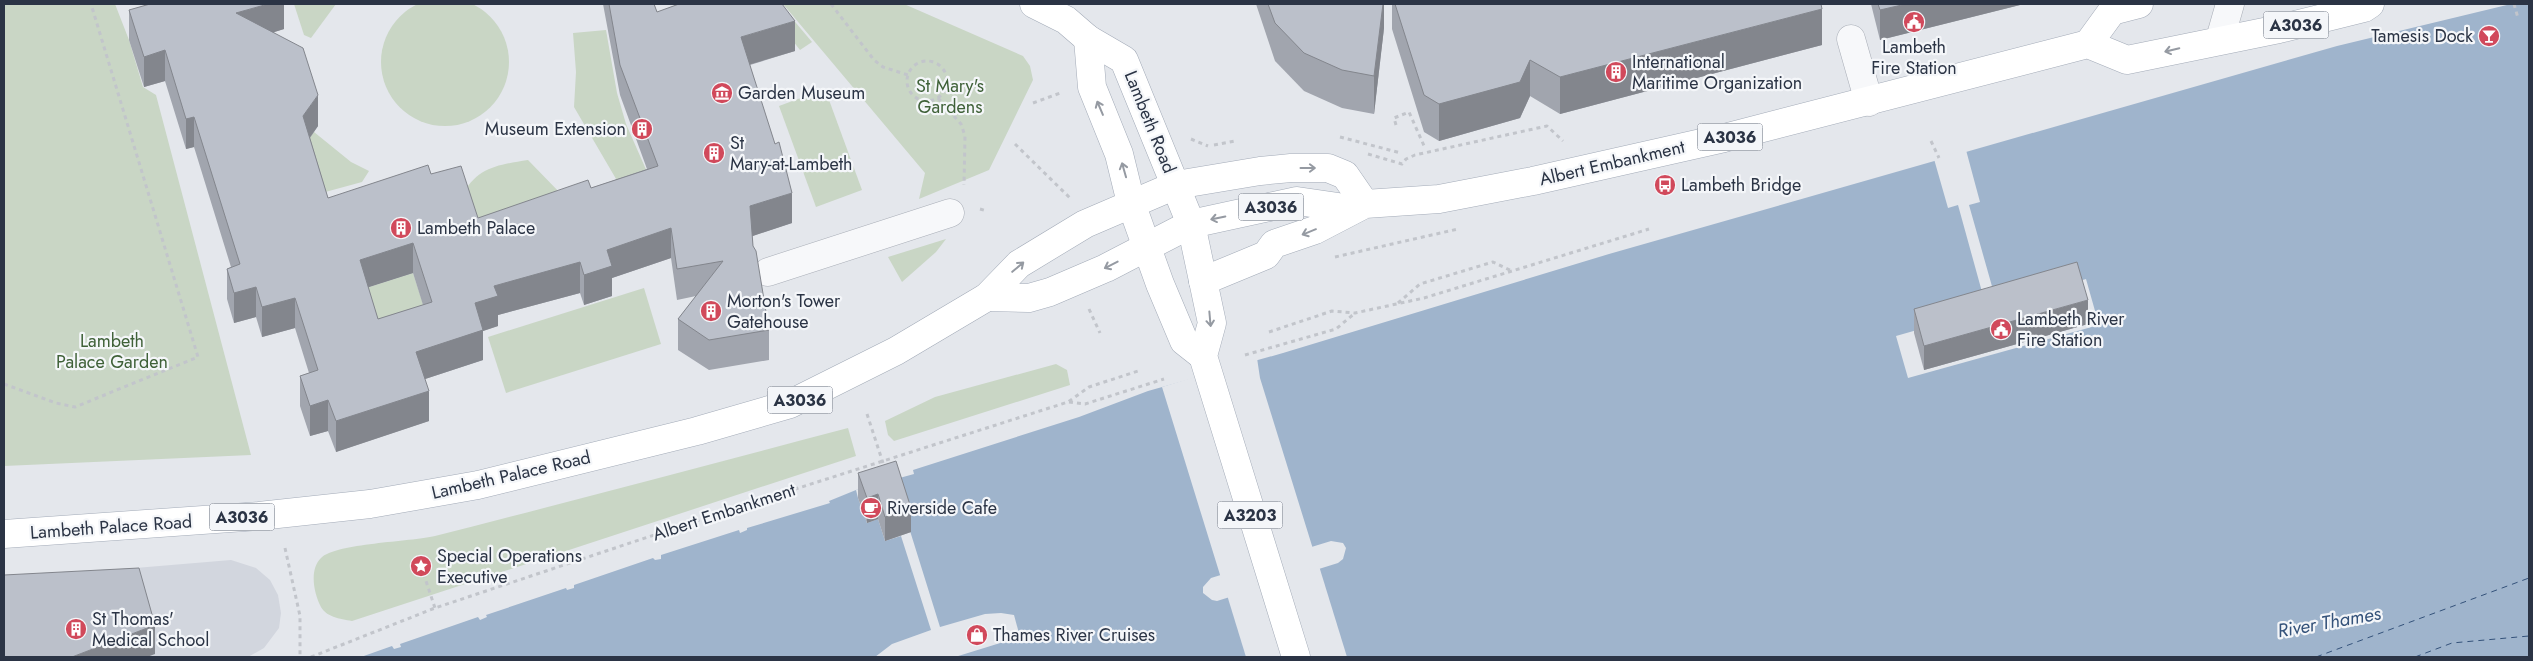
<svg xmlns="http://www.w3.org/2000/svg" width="2533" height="661" viewBox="0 0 2533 661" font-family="Jost,sans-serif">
<rect width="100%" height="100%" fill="#e4e7ec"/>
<!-- built -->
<path fill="#d2d6de" d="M 231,560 L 256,568 L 270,580 L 278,595 L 281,613 L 279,628 L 264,648 L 248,657 L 4,657 L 4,579 Z"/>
<!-- green -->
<g fill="#c9d6c5">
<circle cx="445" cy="62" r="64"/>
<path d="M 4,4 L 115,4 L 129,40 L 143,87 L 156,95 L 251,455 L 4,466 Z"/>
<path d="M 294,4 L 336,4 L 311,38 L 304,35 Z"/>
<path d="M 764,4 L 780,4 L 812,42 L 800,50 Z"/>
<path d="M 783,4 L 904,4 L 1023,56 L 1030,66 L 1033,80 L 989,170 L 919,199 L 925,173 Z"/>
<path d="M 606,30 L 617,93 L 626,124 L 659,199 L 619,184 L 574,107 L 576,72 L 573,33 Z"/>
<path d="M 825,89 L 862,190 L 816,207 L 779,106 Z"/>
<path d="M 314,132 L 351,162 L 369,171 L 362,182 L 318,194 L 309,134 Z"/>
<path d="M 528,160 L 563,196 L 470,224 L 461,197 C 477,167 497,165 528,160 Z"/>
<path d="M 946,239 L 936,252 L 902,282 L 888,257 Z"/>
<path d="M 413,273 L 431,329 L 381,359 L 360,290 Z"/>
<path d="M 644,288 L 661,344 L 506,393 L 488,337 Z"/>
<path d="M 1056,364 L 1067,370 L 1070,385 L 894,441 L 888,435 L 885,421 L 935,397 Z"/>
<path d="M 848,428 L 856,456 L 352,621 C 340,619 325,617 320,605 C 314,592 309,570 321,558 C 336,543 410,542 435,536 C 573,501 711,464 848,428 Z"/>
</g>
<!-- water -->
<path fill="#9fb4cc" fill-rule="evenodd" d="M 2511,4 L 2529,4 L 2529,657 L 361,657 L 392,646 L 394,649 L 401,647 L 400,644 L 478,617 L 480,620 L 487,617 L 486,615 L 566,588 L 567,590 L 574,588 L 574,585 L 653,558 L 655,560 L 661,559 L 661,555 L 739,530 L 740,533 L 747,530 L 747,528 L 830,503 L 829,501 L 856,490 L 914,474 L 913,470 L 1079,417 L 1148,391 L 1283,353 L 1609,254 L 2337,46 ZM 1331,541 L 1343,543 L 1346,548 L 1343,559 L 1338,563 L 1217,601 L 1212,600 L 1203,593 L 1203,587 L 1211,578 Z"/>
<!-- pier -->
<g fill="#e4e7ec">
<path d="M 1966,150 L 1980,202 L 1969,205 L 1997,304 L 2086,279 L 2099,325 L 1908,378 L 1896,336 L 1987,310 L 1958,205 L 1948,208 L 1934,159 Z"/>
<path d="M 1257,358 L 1260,378 L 1313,549 L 1221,578 L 1162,387 Z"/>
<path d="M 888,478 L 896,486 L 940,627 L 985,614 L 1001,613 L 1014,615 L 1020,637 L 955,657 L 875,657 L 892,644 L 931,630 L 901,536 L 885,541 L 878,519 L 867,523 L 858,498 L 856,490 Z"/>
<path d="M 1319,566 L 1347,657 L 1246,657 L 1227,595 Z"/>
</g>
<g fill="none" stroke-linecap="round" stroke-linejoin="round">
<!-- ferry -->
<g stroke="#34527a" stroke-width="1" stroke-dasharray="6 5" stroke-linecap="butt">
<path d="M 2316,657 L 2529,578"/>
<path d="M 2415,657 L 2452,643 L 2529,636"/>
</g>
<!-- minor-tunnel -->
<path stroke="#bfc3cb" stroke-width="28" stroke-dasharray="28 14" stroke-linecap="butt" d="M 2507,4 L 2507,5"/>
<!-- minor casing -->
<g stroke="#a9aeb7" stroke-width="29">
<g id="minor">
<path d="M 1851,39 L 1869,102"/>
<path d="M 2220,39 L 2230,4"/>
<path d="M 768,272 L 950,213"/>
</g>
</g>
<!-- major casing -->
<g stroke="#a3abb8" stroke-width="29">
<g id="major">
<path d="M 1034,4 L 1066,20 L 1088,39 L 1124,60 L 1191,224 L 1212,323 L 1203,356 L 1296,657"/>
<path d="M 1088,39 L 1092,87 L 1119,154 L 1131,203 L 1160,284 L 1184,341 L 1203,356"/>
<path d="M 2088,44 L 2112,11 L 2139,4"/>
<path d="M 1203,281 L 1266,255 L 1274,244 L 1315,230 L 1365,204 L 1439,199 L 1533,181 L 1724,138 L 2088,44 L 2127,60 L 2279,29 L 2364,8 L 2370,4"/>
<path d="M 987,297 L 1029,298 L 1050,292 L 1106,268 L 1191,224 L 1297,201 L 1352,209"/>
<path d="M 4,534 L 259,516 L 370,504 L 478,485 L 697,431 L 790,404 L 896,351 L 987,297 L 1019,264 L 1085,224 L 1176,185 L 1260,171 L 1291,168 L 1328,168 L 1345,175 L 1365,204"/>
</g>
</g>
<!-- path -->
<g stroke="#c2c5cb" stroke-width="3" stroke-dasharray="4 4" stroke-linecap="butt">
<path d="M 831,4 L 874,60 L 883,67 L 908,75"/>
<path d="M 2514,4 L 2518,18"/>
<circle cx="927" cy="81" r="20"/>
<path d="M 938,98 L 961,124 L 965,136 L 964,185"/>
<path d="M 1033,103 L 1063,92"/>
<path d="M 1396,125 L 1394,118 L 1409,112 L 1425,148"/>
<path d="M 1340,137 L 1401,153"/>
<path d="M 1191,139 L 1208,146"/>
<path d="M 1931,141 L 1939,158"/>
<path d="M 1015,144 L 1070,198"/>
<path d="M 1214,145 L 1235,141"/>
<path d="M 1368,154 L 1402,164 L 1406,159 L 1415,155 L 1547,126 L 1563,141"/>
<path d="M 980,209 L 987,211"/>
<path d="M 1335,257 L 1458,229"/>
<path d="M 1398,303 L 1420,284 L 1493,262 L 1512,271"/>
<path d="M 1089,309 L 1100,333"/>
<path d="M 1269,332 L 1332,311 L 1355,313 L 1424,298 L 1649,229"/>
<path d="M 1245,355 L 1336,329 L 1355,313"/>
<path d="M 4,384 L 56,403 L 75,407 L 198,357 L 91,4"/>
<path d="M 1069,402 L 1085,404 L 1164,379"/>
<path d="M 867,414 L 883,463"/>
<path d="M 285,548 L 300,616 L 300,657"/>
<path d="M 421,566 L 435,608"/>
<path d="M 311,657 L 435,608 L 717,514 L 1068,402 L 1089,387 L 1138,371"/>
</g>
<!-- minor -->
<use href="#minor" stroke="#f7f8fa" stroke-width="28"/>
<!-- major -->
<use href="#major" stroke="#fff" stroke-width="28"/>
</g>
<!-- wall -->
<g fill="#a1a5ae" fill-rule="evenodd">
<path d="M 284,4 L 284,29 L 274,32 L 318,126 L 310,138 L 328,198 L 431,174 L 478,218 L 591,188 L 647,169 L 620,95 L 603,4 L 654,4 L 657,12 L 795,51 L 750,65 L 792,223 L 752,236 L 753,246 L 769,330 L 769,360 L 709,370 L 678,350 L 678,319 L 696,296 L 677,300 L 671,258 L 612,278 L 612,296 L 584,305 L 580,293 L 498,315 L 498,326 L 483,331 L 483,360 L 425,379 L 429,421 L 336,452 L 328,431 L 310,436 L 300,406 L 300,376 L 309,373 L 295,328 L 262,337 L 256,317 L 234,323 L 227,299 L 227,269 L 231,267 L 194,147 L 186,149 L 165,81 L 144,87 L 129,40 L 129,10 ZM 413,273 L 423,305 L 378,319 L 368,287 Z"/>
<path d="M 1256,4 L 1384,4 L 1384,28 L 1374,114 L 1342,108 L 1304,91 L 1275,61 Z"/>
<path d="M 1392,4 L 1821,4 L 1822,45 L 1560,114 L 1530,96 L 1520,118 L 1439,141 L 1424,132 L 1392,29 Z"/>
<path d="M 1871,4 L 2024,4 L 1880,40 Z"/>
<path d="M 1914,309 L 2088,324 L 1924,370 L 1914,333 Z"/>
<path d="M 858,473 L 911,532 L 885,541 L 878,519 L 867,523 L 858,498 Z"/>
</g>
<!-- shaded-wall -->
<g fill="#83868d">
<path d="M 268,4 L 284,4 L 284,29 L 236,44 L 236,13 Z"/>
<path d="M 1383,4 L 1384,4 L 1384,28 L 1374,114 L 1374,76 Z"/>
<path d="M 1906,4 L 2024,4 L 1880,40 L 1880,10 Z"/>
<path d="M 1822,9 L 1822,45 L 1560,114 L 1560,77 Z"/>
<path d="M 795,21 L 795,51 L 741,67 L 741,37 Z"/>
<path d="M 165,50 L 165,81 L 144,87 L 144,57 Z"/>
<path d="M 1530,60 L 1530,96 L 1520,118 L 1439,141 L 1439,104 Z"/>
<path d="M 318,95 L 318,126 L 303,147 L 303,116 Z"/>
<path d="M 194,117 L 194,147 L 186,149 L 186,119 Z"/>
<path d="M 792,193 L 792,223 L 750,237 L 750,206 Z"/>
<path d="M 671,228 L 671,258 L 612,278 L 612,296 L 584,305 L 584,275 L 607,250 Z"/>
<path d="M 413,243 L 413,273 L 360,290 L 360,260 Z"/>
<path d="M 580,262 L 580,293 L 498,315 L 498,326 L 483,331 L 483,360 L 416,382 L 416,352 L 494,286 Z"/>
<path d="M 256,287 L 256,317 L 234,323 L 234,293 Z"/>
<path d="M 295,298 L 295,328 L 262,337 L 262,307 Z"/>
<path d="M 2088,300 L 2088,324 L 1924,370 L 1924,346 Z"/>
<path d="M 429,391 L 429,421 L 336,452 L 336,421 Z"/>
<path d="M 328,400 L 328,431 L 310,436 L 310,406 Z"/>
<path d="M 878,494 L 878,519 L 867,523 L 867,498 Z"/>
<path d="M 911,508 L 911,532 L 885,541 L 885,517 Z"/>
<path d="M 155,625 L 155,654 L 147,657 L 72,657 Z"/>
</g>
<!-- building -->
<g fill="#bbc0ca" stroke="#83868d" fill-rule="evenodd">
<path d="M 150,4 L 268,4 L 236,13 L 303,48 L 318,95 L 303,116 L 328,198 L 428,165 L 431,174 L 461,166 L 478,218 L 588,180 L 591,188 L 658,166 L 620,65 L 609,4 L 654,4 L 657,12 L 679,4 L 782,4 L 795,21 L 741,37 L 775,144 L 779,142 L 792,193 L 750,206 L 753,246 L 756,251 L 769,330 L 709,340 L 678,319 L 723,261 L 677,269 L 671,228 L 607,250 L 612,266 L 584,275 L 580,262 L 494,286 L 498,296 L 475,303 L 483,330 L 416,352 L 429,391 L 336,421 L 328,400 L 310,406 L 300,376 L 318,370 L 295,298 L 262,307 L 256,287 L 234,293 L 227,269 L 240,264 L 194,117 L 186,119 L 165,50 L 144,57 L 129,10 ZM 413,243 L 432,302 L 378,319 L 360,260 Z"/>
<path d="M 1268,4 L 1383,4 L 1374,76 L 1342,70 L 1304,53 L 1275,23 Z"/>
<path d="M 1395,4 L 1821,4 L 1822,9 L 1560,77 L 1530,60 L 1520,82 L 1439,104 L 1424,95 Z"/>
<path d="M 1878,4 L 1906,4 L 1880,10 Z"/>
<path d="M 2077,262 L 2088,300 L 1924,346 L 1914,309 Z"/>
<path d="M 896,461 L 911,508 L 885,517 L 878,494 L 867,498 L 858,473 Z"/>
<path d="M 139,568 L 155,625 L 72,657 L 4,657 L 4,575 Z"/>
</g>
<!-- one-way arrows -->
<defs><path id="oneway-shaft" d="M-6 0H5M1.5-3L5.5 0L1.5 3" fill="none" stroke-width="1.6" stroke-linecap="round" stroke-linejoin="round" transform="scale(1.25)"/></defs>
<g stroke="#959aa2">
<use href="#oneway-shaft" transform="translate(2172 50) rotate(167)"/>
<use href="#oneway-shaft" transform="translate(1100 108) rotate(-113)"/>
<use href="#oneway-shaft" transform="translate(1308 168)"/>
<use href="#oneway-shaft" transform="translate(1124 170) rotate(-106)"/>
<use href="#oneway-shaft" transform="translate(1218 218) rotate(168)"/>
<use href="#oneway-shaft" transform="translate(1309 232) rotate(158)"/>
<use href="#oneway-shaft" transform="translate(1111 265) rotate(153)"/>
<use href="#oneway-shaft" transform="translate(1018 267) rotate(-40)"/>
<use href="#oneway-shaft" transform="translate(1210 319) rotate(85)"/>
</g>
<!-- icons -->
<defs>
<g id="civic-disc" transform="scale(1.125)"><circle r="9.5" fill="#d1495b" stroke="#f4f6f9"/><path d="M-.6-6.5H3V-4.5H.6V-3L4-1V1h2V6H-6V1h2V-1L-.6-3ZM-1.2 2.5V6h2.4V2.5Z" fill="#fff"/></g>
<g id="bar-disc" transform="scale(1.125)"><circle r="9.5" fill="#d1495b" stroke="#f4f6f9"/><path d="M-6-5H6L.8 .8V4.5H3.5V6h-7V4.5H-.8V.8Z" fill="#fff"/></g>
<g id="building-disc" transform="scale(1.125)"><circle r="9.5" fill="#d1495b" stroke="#f4f6f9"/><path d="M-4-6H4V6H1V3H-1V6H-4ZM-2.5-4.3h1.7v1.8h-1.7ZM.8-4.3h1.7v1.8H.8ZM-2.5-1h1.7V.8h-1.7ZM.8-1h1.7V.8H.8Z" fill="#fff"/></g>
<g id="museum-disc" transform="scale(1.125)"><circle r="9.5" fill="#d1495b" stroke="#f4f6f9"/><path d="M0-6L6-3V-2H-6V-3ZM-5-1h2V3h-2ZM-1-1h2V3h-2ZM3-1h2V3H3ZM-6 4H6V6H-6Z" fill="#fff"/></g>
<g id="bus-disc" transform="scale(1.125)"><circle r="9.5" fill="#d1495b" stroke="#f4f6f9"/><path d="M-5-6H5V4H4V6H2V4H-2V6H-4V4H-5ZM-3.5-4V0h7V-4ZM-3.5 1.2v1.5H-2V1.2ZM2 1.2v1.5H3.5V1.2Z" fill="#fff"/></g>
<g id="cafe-disc" transform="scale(1.125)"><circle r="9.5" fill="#d1495b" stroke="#f4f6f9"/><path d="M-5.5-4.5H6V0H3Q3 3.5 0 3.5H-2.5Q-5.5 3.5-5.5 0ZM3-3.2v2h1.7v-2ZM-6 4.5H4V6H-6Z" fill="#fff"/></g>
<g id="sight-disc" transform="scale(1.125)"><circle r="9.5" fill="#d1495b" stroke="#f4f6f9"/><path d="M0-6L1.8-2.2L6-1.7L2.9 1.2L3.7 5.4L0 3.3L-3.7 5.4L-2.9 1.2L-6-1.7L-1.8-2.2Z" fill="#fff"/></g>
<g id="shop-disc" transform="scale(1.125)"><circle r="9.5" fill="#d1495b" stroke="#f4f6f9"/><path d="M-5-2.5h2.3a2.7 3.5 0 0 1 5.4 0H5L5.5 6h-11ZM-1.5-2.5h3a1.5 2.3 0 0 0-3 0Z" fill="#fff"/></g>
</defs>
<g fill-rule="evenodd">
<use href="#civic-disc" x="1914" y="22"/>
<use href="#bar-disc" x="2489" y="36"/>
<use href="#building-disc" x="1616" y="72"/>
<use href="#museum-disc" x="722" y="93"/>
<use href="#building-disc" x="642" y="129"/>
<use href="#building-disc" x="714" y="153"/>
<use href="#bus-disc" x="1665" y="185"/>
<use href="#building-disc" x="401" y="228"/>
<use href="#building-disc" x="711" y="311"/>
<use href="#civic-disc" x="2001" y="329"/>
<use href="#cafe-disc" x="871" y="508"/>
<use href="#sight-disc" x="421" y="566"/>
<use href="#building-disc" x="76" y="629"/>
<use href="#shop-disc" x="977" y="635"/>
</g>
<g text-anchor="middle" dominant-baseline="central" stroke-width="4.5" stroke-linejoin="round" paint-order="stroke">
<!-- shield labels -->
<g fill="#f4f6f9" stroke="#676e7b" stroke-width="1">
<rect x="2263.5" y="11.5" width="65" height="27" rx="4"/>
<rect x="1697.5" y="123.5" width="65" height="27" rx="4"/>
<rect x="1238.5" y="193.5" width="65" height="27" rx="4"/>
<rect x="767.5" y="386.5" width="65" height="27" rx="4"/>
<rect x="1217.5" y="501.5" width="65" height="27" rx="4"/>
<rect x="209.5" y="503.5" width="65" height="27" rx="4"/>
</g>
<g font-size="16" font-weight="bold" fill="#2b3445">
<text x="2296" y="25">A3036</text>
<text x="1730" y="137">A3036</text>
<text x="1271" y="207">A3036</text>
<text x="800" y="400">A3036</text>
<text x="1250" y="515">A3203</text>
<text x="242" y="517">A3036</text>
</g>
<!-- poi labels -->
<g font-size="18" fill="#2b3445" stroke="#f4f6f9" text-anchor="start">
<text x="2473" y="36" text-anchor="end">Tamesis Dock</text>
<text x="1914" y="47" text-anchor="middle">Lambeth<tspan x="1914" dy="21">Fire Station</tspan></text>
<text x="1632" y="62">International<tspan x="1632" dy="21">Maritime Organization</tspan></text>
<text x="738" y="93">Garden Museum</text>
<text x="626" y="129" text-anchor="end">Museum Extension</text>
<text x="730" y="143">St<tspan x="730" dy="21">Mary-at-Lambeth</tspan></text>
<text x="1681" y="185">Lambeth Bridge</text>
<text x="417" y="228">Lambeth Palace</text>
<text x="727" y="301">Morton's Tower<tspan x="727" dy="21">Gatehouse</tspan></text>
<text x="2017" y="319">Lambeth River<tspan x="2017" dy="21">Fire Station</tspan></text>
<text x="887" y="508">Riverside Cafe</text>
<text x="437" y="556">Special Operations<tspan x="437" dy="21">Executive</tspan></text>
<text x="92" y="619">St Thomas'<tspan x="92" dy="21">Medical School</tspan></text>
<text x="993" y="635">Thames River Cruises</text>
</g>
<!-- park labels -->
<g font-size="18" fill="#3f6138" stroke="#f4f6f9">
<text x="950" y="86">St Mary's<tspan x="950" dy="21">Gardens</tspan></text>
<text x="112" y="341">Lambeth<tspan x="112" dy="21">Palace Garden</tspan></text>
</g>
<!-- street labels -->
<g font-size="18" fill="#2b3445" stroke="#f4f6f9">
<text transform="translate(1150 122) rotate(68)">Lambeth Road</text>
<text transform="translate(1612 163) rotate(-13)">Albert Embankment</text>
<text transform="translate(511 475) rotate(-13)">Lambeth Palace Road</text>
<text transform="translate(724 512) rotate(-18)">Albert Embankment</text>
<text transform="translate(111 527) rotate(-4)">Lambeth Palace Road</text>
</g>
<!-- water labels -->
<g font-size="19" font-style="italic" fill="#34527a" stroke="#f4f6f9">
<text transform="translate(2329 622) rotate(-10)">River Thames</text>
</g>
</g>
<!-- border -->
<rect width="2533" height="661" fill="none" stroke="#2b3445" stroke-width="10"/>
</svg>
